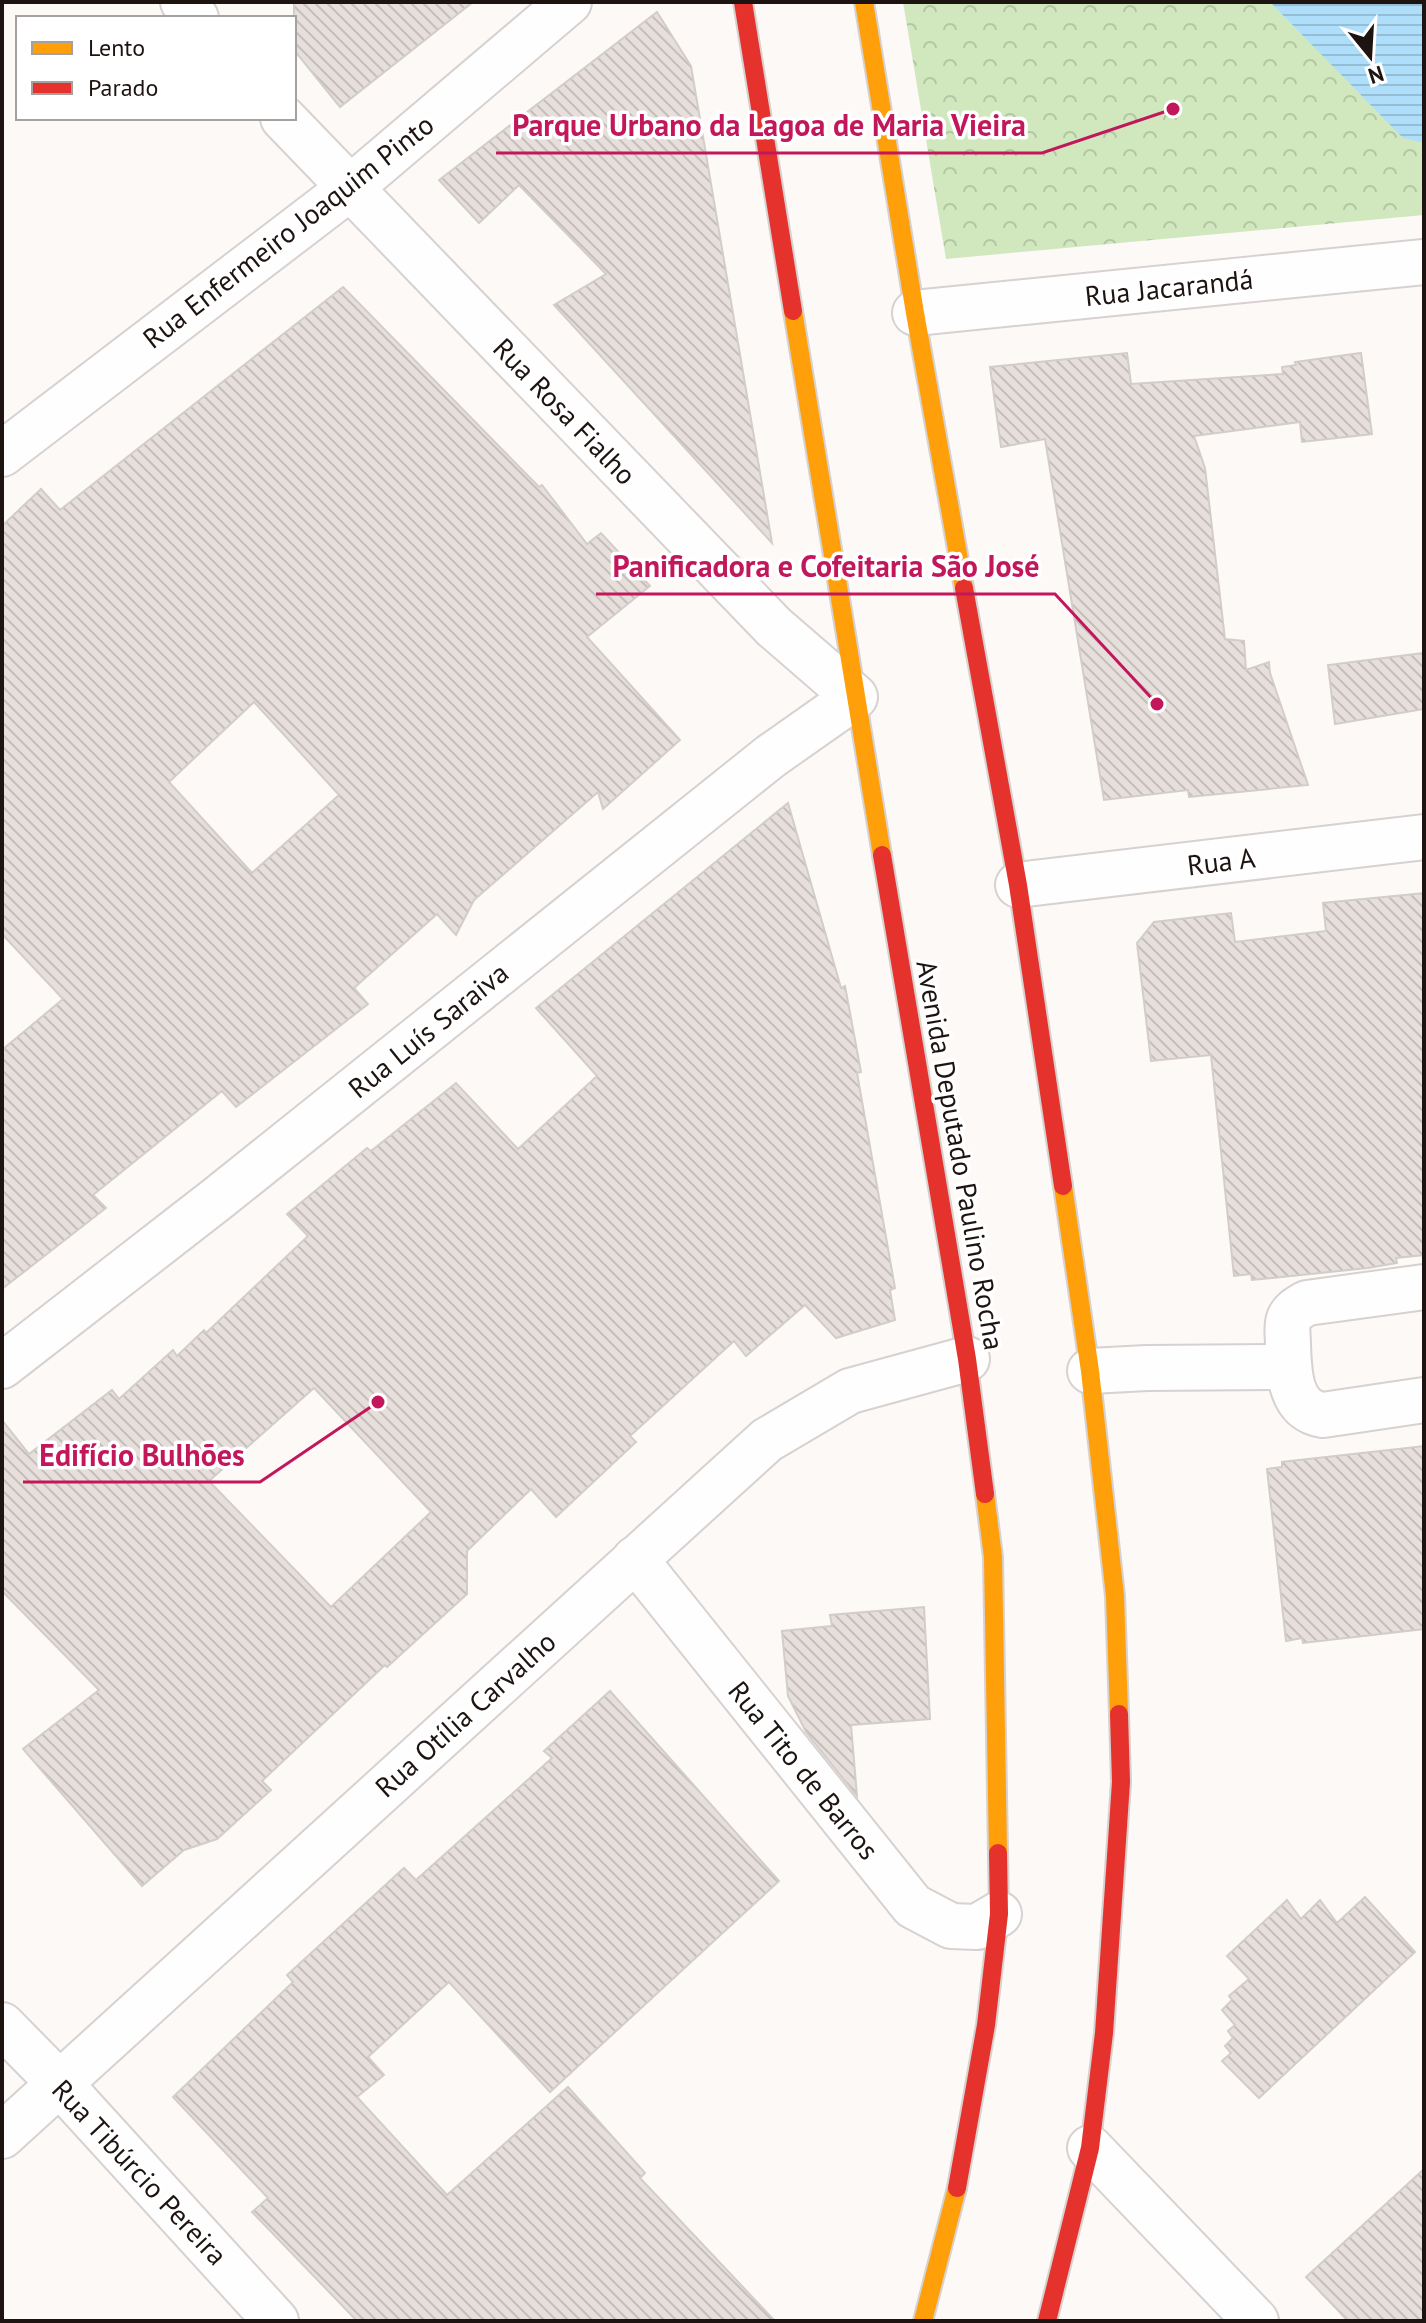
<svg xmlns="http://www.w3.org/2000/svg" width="1426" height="2323" viewBox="0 0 1426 2323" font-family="'PT Sans',sans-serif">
<defs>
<pattern id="forest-crowns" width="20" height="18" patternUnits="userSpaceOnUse" patternTransform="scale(2)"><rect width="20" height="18" fill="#d1e8bf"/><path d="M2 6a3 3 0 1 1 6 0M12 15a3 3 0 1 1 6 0" fill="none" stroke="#b3c6a3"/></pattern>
<pattern id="water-rules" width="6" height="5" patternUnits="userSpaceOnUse" patternTransform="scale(2)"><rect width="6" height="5" fill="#aedefa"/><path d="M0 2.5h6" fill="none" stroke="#95bed5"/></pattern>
<pattern id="building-back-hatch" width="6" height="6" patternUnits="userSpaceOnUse" patternTransform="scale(2)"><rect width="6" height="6" fill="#e7dfdb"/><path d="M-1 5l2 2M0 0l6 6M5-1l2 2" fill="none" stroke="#c6bebb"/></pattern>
</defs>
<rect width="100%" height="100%" fill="#fcf9f7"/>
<!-- forest -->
<path fill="url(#forest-crowns)" d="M 903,2 L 1424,2 L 1424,215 L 946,259 Z"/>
<!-- water -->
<path fill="url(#water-rules)" d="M 1270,2 L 1424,2 L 1424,143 L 1403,138 Z"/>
<!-- building -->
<g fill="url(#building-back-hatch)" stroke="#d3cdca" stroke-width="2" fill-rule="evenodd">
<path d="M 294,2 L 473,2 L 340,107 L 294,50 Z"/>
<path d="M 657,12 L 691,66 L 772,543 L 554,305 L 606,274 L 519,185 L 479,223 L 439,180 Z"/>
<path d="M 343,287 L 539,487 L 542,485 L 587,544 L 601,533 L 650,586 L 587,637 L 680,740 L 603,809 L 598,792 L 474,900 L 456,935 L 437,914 L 354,988 L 368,1004 L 236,1107 L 222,1091 L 93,1195 L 106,1208 L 2,1289 L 2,1050 L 63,999 L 2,934 L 2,526 L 41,489 L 60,510 ZM 254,702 L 339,795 L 252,873 L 169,782 Z"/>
<path d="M 1127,353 L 1131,384 L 1283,374 L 1282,367 L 1296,365 L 1295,362 L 1361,353 L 1372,434 L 1302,442 L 1300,422 L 1194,436 L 1205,468 L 1225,639 L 1244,641 L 1246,670 L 1269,662 L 1270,673 L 1308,785 L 1189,797 L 1188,790 L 1104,800 L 1045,439 L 1001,447 L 990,367 Z"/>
<path d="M 1424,653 L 1424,709 L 1335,724 L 1328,665 Z"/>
<path d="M 788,803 L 841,988 L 845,986 L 861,1072 L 857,1073 L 895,1288 L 890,1290 L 895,1320 L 836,1338 L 805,1305 L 746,1356 L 734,1341 L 630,1436 L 636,1442 L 556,1517 L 531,1489 L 467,1551 L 467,1594 L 387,1667 L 385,1665 L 262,1781 L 271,1790 L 217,1839 L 184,1850 L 142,1886 L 23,1749 L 99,1690 L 2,1591 L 2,1420 L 29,1454 L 112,1390 L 119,1399 L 173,1350 L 177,1356 L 204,1330 L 206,1333 L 308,1236 L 287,1214 L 367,1148 L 371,1151 L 456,1083 L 518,1149 L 597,1076 L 536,1008 ZM 314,1388 L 431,1512 L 331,1607 L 209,1481 Z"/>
<path d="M 1424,893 L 1424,1255 L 1396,1258 L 1397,1263 L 1368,1268 L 1252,1280 L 1251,1274 L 1234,1276 L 1211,1055 L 1151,1061 L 1137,943 L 1154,922 L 1231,913 L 1235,942 L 1326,931 L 1323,903 Z"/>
<path d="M 1424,1446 L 1424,1629 L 1303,1643 L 1302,1638 L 1286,1641 L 1267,1469 L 1282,1467 L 1282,1462 Z"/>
<path d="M 924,1607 L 930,1719 L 851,1725 L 857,1796 L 806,1732 L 788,1696 L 782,1631 L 832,1626 L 830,1615 Z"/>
<path d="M 610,1691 L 779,1881 L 550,2092 L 449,1982 L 368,2057 L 384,2075 L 357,2097 L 447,2195 L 568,2087 L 645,2173 L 640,2178 L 775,2321 L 357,2321 L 252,2212 L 268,2198 L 173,2097 L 293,1982 L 287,1975 L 404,1868 L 416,1880 L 552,1758 L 544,1751 Z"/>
<path d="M 1365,1897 L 1415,1952 L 1259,2098 L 1222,2061 L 1231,2053 L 1225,2046 L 1233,2038 L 1228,2031 L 1235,2025 L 1222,2010 L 1232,2000 L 1229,1996 L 1249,1979 L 1227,1956 L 1287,1900 L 1301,1919 L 1320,1900 L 1337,1923 Z"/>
<path d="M 1424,2169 L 1424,2321 L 1348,2321 L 1306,2277 Z"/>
</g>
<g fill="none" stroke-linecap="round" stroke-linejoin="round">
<!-- street casing -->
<g stroke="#d7d1cf" stroke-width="48">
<g id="street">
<path d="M 183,2 L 196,18"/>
<path d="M 915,313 L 1424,262"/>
<path d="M 2,454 L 350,188 L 569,2"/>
<path d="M 1018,885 L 1424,837"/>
<path d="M 1424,1287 L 1307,1303 C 1300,1307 1292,1311 1289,1319 C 1286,1327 1288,1336 1288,1344 C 1289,1372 1289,1410 1323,1415 L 1424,1400"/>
<path d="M 2,1366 L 217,1199 L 771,756 L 855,697 L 774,627 L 283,118"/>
<path d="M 1090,1371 L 1147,1368 L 1289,1367"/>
<path d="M 635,1559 L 913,1906 L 951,1926 L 977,1927 L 999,1914"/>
<path d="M 2,2025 L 60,2084 L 276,2321"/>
<path d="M 2,2136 L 767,1440 L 850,1391 L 967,1359"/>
<path d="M 1090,2148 L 1256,2321"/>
</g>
</g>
<!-- slow casing -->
<g stroke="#d7d1cf" stroke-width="22">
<g id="slow">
<path d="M 864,2 L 915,313 L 964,588"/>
<path d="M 793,311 L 882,855"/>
<path d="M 1063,1186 L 1090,1371 L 1115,1596 L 1119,1714"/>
<path d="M 985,1494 L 993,1557 L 998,1853"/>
<path d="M 923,2321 L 957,2188"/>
</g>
</g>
<!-- jam casing -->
<g stroke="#d7d1cf" stroke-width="22">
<g id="jam">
<path d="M 743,2 L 793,311"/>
<path d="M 964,588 L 1018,885 L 1063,1186"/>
<path d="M 882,855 L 967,1359 L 985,1494"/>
<path d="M 957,2188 L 986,2025 L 999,1914 L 998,1853"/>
<path d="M 1047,2321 L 1090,2148 L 1104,2033 L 1121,1782 L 1119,1714"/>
</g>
</g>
<!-- street -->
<use href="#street" stroke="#fffefe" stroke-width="44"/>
<!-- slow -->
<use href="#slow" stroke="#ff9f0a" stroke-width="18"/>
<!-- jam -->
<use href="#jam" stroke="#e5322d" stroke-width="18"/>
</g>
<g text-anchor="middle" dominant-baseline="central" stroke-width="7" stroke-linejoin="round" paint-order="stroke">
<!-- street labels -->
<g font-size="28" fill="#1d1411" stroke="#fff">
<text transform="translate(288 231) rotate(-38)">Rua Enfermeiro Joaquim Pinto</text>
<text transform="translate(1169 287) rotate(-6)">Rua Jacarandá</text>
<text transform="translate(565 411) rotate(46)">Rua Rosa Fialho</text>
<text transform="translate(1221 861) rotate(-7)">Rua A</text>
<text transform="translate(428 1030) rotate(-39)">Rua Luís Saraiva</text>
<text transform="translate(961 1155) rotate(80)">Avenida Deputado Paulino Rocha</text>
<text transform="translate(465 1714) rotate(-42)">Rua Otília Carvalho</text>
<text transform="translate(804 1770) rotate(51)">Rua Tito de Barros</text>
<text transform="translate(140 2172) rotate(47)">Rua Tibúrcio Pereira</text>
</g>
</g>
<!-- callouts -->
<path fill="none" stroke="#c2185b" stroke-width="3" d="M1173 109L1042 153H496M1157 704L1055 594H596M378 1402L260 1482H23"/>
<g fill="#c2185b" stroke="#fff" stroke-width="3">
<circle cx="1173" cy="109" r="8"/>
<circle cx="1157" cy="704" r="8"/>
<circle cx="378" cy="1402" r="8"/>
</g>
<g font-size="30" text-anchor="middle" font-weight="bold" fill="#c2185b" stroke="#fff" stroke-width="7" stroke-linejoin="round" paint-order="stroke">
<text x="769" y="136">Parque Urbano da Lagoa de Maria Vieira</text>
<text x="826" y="577">Panificadora e Cofeitaria São José</text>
<text x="142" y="1466">Edifício Bulhões</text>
</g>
<!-- border -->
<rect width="1426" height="2323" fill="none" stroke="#1d1411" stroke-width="8"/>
<!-- legend -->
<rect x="16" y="16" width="280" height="104" fill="#ffffff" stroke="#a5a1a0" stroke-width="2"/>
<rect x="32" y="42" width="40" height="12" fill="#ff9f0a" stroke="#a5a1a0" stroke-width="2"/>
<text x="88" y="56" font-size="24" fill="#1d1411">Lento</text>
<rect x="32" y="82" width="40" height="12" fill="#e5322d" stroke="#a5a1a0" stroke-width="2"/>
<text x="88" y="96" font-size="24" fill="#1d1411">Parado</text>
<!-- north arrow -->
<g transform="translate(1370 56) rotate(162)" stroke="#ffffff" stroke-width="6" paint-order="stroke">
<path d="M0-6L14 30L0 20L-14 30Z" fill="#1d1411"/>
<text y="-12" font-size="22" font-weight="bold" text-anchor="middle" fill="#1d1411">N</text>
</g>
</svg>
